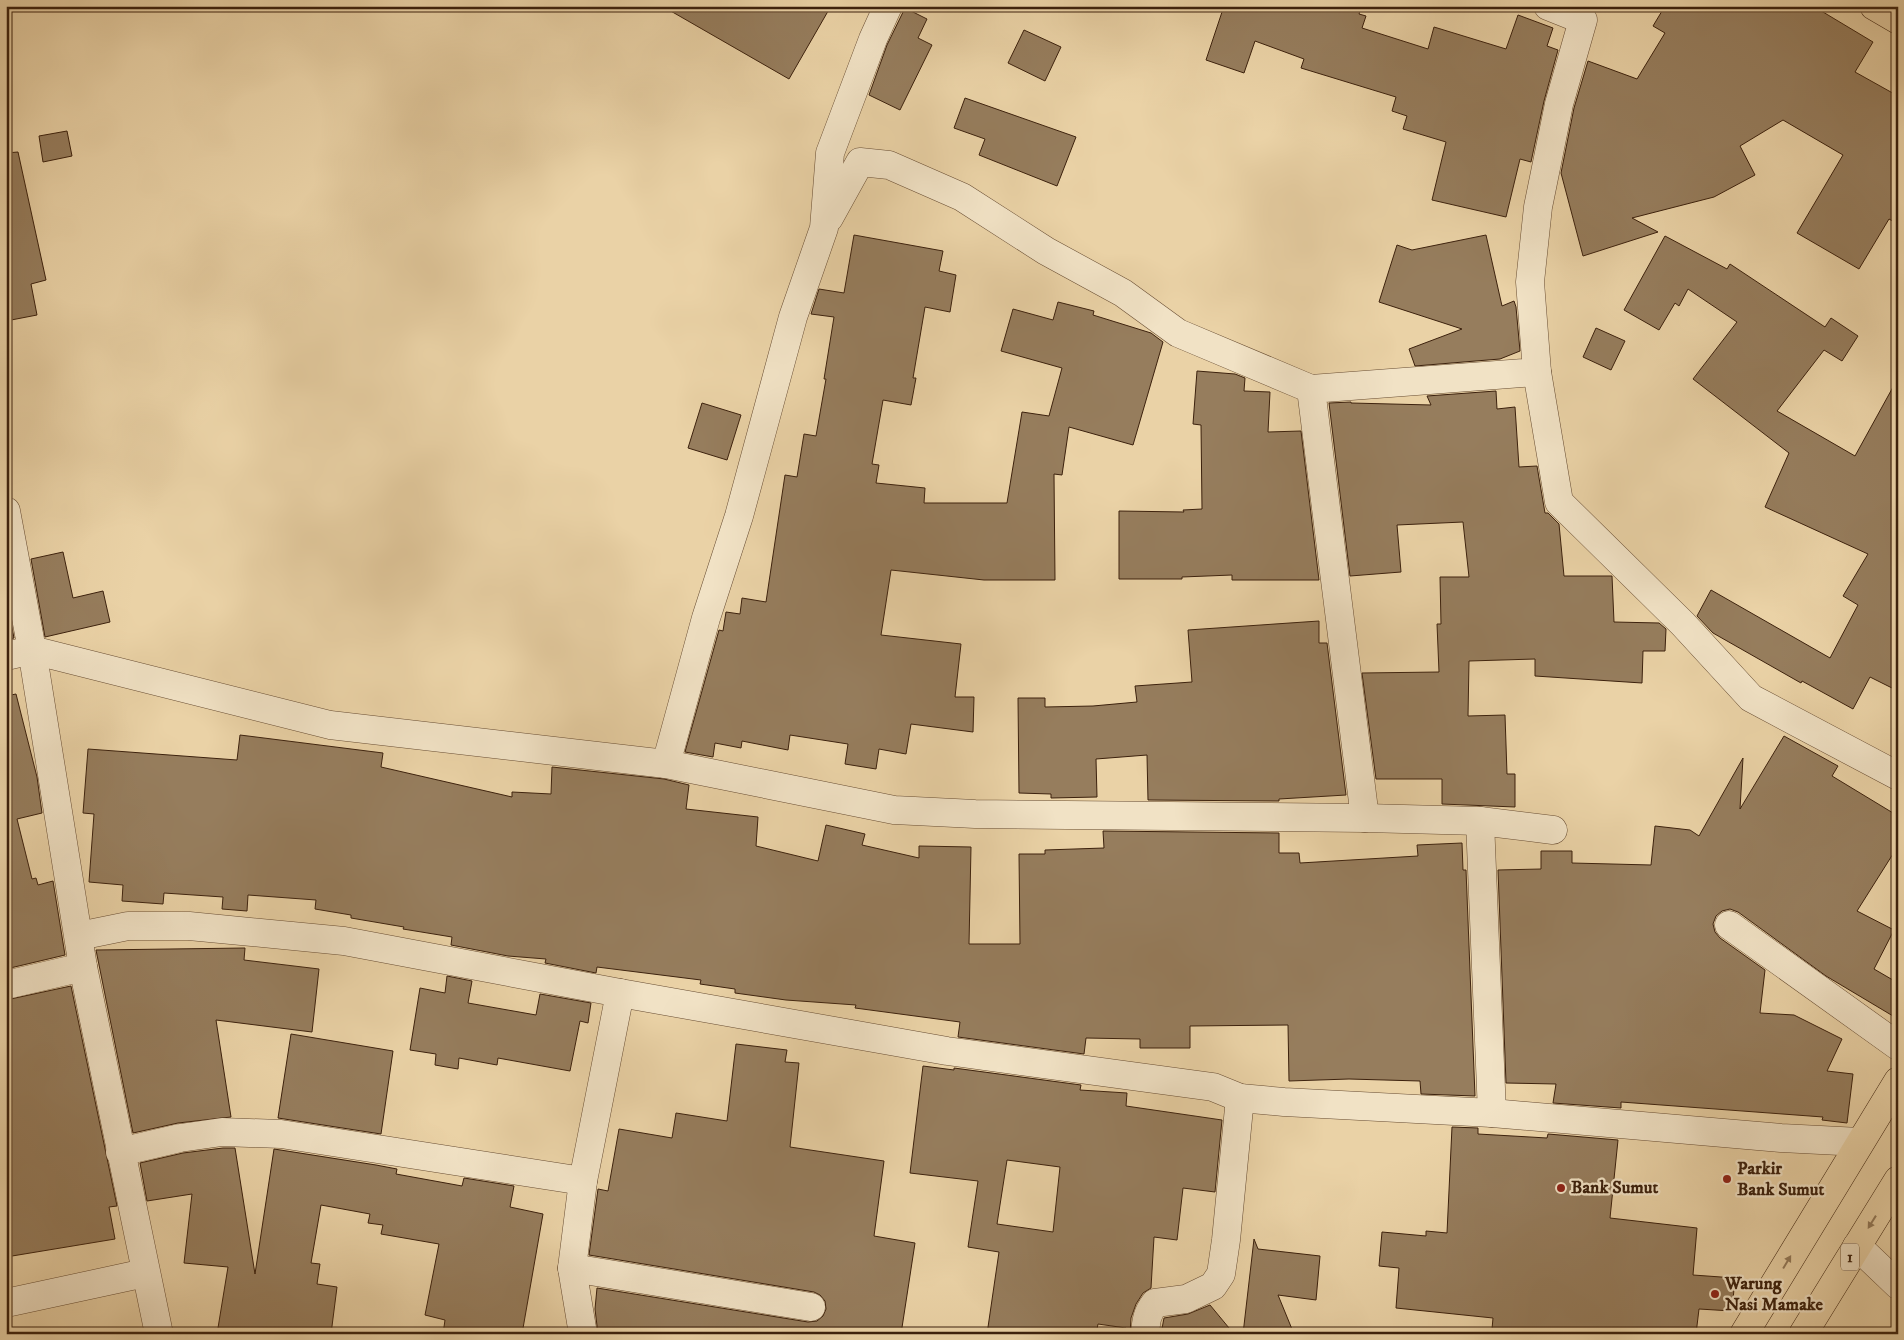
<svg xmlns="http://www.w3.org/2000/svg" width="1904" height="1340" viewBox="0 0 1904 1340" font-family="'IM FELL DW Pica',serif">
<rect width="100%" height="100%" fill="#ead2a6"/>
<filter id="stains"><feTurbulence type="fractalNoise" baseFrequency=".004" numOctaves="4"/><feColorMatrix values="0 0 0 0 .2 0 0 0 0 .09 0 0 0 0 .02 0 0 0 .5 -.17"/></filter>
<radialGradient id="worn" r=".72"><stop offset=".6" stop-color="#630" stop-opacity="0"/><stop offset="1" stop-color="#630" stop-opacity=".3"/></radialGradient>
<!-- building -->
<g fill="#967d5d" stroke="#3c210d" fill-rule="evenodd">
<path d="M 662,6 L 831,6 L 789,79 Z"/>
<path d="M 1224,6 L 1362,6 L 1359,14 L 1366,16 L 1362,28 L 1428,49 L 1434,27 L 1506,49 L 1518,15 L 1553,28 L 1547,46 L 1558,50 L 1544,101 L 1531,162 L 1520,159 L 1506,217 L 1432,200 L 1446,142 L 1403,129 L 1407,116 L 1392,111 L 1396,97 L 1301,68 L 1304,59 L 1255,41 L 1244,73 L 1206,60 Z"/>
<path d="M 1665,6 L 1813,6 L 1873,42 L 1855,72 L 1898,96 L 1898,224 L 1889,219 L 1859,269 L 1797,233 L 1843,155 L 1783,120 L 1740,146 L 1755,175 L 1714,197 L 1632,218 L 1658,232 L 1583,256 L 1561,173 L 1574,108 L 1588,61 L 1637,79 L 1665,33 L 1653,26 Z"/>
<path d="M 905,8 L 927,19 L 918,38 L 932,45 L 900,110 L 869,95 L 887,45 Z"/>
<path d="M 1024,30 L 1061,47 L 1045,81 L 1008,63 Z"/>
<path d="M 965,98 L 1076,137 L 1057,186 L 979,155 L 985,139 L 954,128 Z"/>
<path d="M 67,131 L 72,156 L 43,162 L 39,136 Z"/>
<path d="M 18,152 L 46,280 L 31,284 L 37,315 L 6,321 L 6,153 Z"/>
<path d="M 854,235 L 943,251 L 939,271 L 956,275 L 950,312 L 925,307 L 913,378 L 916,378 L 911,405 L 883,400 L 872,464 L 879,465 L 876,483 L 925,488 L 924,503 L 1007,503 L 1022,412 L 1049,416 L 1062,368 L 1001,351 L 1013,309 L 1053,320 L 1058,302 L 1094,311 L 1093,315 L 1151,333 L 1163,342 L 1133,445 L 1069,427 L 1062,475 L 1054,474 L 1055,580 L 984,580 L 891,570 L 881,635 L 961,644 L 955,697 L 974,697 L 973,732 L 911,724 L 906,754 L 879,749 L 876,769 L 845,764 L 848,744 L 790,735 L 788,750 L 742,741 L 741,748 L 715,743 L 713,757 L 685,752 L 719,630 L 723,631 L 726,612 L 740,614 L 742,598 L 766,602 L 785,475 L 797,477 L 804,434 L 816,436 L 826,379 L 824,379 L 834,317 L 811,314 L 819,289 L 844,293 Z"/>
<path d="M 1486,235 L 1502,306 L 1514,301 L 1516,307 L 1520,351 L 1500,359 L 1415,366 L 1409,349 L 1462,329 L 1379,302 L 1397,245 L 1412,250 Z"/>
<path d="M 1665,236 L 1727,269 L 1730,264 L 1825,327 L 1831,318 L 1858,336 L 1842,361 L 1824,350 L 1777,411 L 1855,456 L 1898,378 L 1898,691 L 1870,677 L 1853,709 L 1802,681 L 1801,683 L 1713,633 L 1697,616 L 1711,590 L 1830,658 L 1858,605 L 1843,596 L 1868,554 L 1765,507 L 1789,453 L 1693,379 L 1737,322 L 1688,289 L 1679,306 L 1675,303 L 1659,330 L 1624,310 Z"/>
<path d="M 1596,328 L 1625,341 L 1611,370 L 1583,357 Z"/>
<path d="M 1197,371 L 1235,374 L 1245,378 L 1244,391 L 1270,392 L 1268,432 L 1301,431 L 1319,580 L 1232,580 L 1232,575 L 1182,577 L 1182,579 L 1119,579 L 1119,511 L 1184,512 L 1183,510 L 1202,509 L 1201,425 L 1193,424 Z"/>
<path d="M 1496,391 L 1497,409 L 1515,407 L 1519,467 L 1537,466 L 1545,513 L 1548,513 L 1559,524 L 1564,576 L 1612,576 L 1614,622 L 1659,623 L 1666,629 L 1665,651 L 1643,651 L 1642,683 L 1535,676 L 1535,659 L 1469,661 L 1468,716 L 1505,715 L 1507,774 L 1515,774 L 1515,807 L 1442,804 L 1442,779 L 1376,779 L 1362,673 L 1439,672 L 1437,624 L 1441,624 L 1440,577 L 1469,577 L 1463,522 L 1397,525 L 1401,572 L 1350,576 L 1329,403 L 1351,402 L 1351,403 L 1431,405 L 1427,396 Z"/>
<path d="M 702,403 L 741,415 L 727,460 L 688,448 Z"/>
<path d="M 63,552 L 73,598 L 103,591 L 110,622 L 45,637 L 31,559 Z"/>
<path d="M 6,597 L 14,638 L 6,640 Z"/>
<path d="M 1319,621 L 1319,643 L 1327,643 L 1346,795 L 1279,799 L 1279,801 L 1148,800 L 1147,755 L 1096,759 L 1097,797 L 1051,798 L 1051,794 L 1019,793 L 1018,698 L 1045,698 L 1045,707 L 1093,706 L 1137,702 L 1135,686 L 1192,682 L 1188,630 Z"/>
<path d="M 16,694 L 37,777 L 42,813 L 17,819 L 32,879 L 36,878 L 38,885 L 53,881 L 65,955 L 6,969 L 6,696 Z"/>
<path d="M 240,735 L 383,753 L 381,767 L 512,797 L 512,792 L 551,794 L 552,767 L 664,779 L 689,785 L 686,809 L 758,817 L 756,846 L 818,861 L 826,825 L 865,834 L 862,845 L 919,858 L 919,846 L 971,847 L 969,944 L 1020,944 L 1019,854 L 1045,854 L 1045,850 L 1104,848 L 1103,831 L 1279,833 L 1279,853 L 1299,853 L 1300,863 L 1418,856 L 1417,845 L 1462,843 L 1463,870 L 1466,870 L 1475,1096 L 1421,1094 L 1420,1081 L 1349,1079 L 1289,1081 L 1288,1025 L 1190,1026 L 1190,1048 L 1140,1048 L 1140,1039 L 1086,1038 L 1084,1054 L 958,1037 L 960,1022 L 855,1008 L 856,1005 L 786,1000 L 735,993 L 735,989 L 700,984 L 701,980 L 597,967 L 596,973 L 545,963 L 546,959 L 508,956 L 451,945 L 452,937 L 403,929 L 404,927 L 351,918 L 351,915 L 315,909 L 316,900 L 248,895 L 247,911 L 222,909 L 223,897 L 164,893 L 163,904 L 122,901 L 123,885 L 89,882 L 94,814 L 83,813 L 88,749 L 237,760 Z"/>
<path d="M 1784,736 L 1838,766 L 1832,776 L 1898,816 L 1898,846 L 1857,911 L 1894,930 L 1874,969 L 1898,983 L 1898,1019 L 1826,976 L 1738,912 L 1730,909 L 1722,911 L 1716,916 L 1713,924 L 1715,932 L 1720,938 L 1765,970 L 1760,1013 L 1794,1015 L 1842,1039 L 1827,1071 L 1853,1074 L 1847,1123 L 1822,1120 L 1823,1117 L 1621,1102 L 1621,1108 L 1553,1103 L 1556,1084 L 1506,1083 L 1498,870 L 1541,869 L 1541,851 L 1572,851 L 1572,863 L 1651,865 L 1655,826 L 1690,830 L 1699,836 L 1743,758 L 1740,809 Z"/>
<path d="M 245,948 L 244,960 L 319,969 L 312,1032 L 216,1020 L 231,1117 L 178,1123 L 133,1133 L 96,950 Z"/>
<path d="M 447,976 L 472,981 L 468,1003 L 536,1015 L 540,994 L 591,1003 L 588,1023 L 580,1021 L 570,1071 L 498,1058 L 497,1065 L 459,1058 L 458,1069 L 435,1065 L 436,1054 L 410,1050 L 420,988 L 445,993 Z"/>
<path d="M 71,986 L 117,1206 L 109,1207 L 115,1239 L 6,1257 L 6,1000 Z"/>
<path d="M 291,1034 L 393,1051 L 381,1134 L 278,1118 Z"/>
<path d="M 736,1044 L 787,1050 L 785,1062 L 799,1063 L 790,1147 L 884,1161 L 874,1236 L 915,1243 L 901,1334 L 598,1334 L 595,1309 L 597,1288 L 808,1322 L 817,1321 L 823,1316 L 826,1309 L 825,1301 L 820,1295 L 814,1292 L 589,1255 L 598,1189 L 608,1191 L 619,1129 L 672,1138 L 676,1113 L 727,1121 Z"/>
<path d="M 923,1066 L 954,1070 L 954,1068 L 1081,1085 L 1080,1090 L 1127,1093 L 1126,1106 L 1222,1120 L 1215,1192 L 1183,1188 L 1177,1240 L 1154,1237 L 1151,1288 L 1143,1293 L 1136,1304 L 1131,1318 L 1130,1334 L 1120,1334 L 1119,1331 L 1126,1328 L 1098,1324 L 1096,1334 L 987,1334 L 999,1252 L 968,1247 L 978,1181 L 910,1173 ZM 1007,1160 L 1060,1167 L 1053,1232 L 997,1224 Z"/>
<path d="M 1452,1127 L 1478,1128 L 1478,1134 L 1547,1138 L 1548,1134 L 1618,1140 L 1610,1218 L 1697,1228 L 1693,1275 L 1735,1278 L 1732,1311 L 1699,1309 L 1696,1334 L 1531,1334 L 1492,1329 L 1493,1318 L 1396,1308 L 1399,1268 L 1379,1266 L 1382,1232 L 1426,1236 L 1426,1231 L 1447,1233 Z"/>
<path d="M 223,1148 L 235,1148 L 255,1274 L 274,1149 L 376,1165 L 397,1169 L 396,1174 L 462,1186 L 464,1178 L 514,1186 L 510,1207 L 543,1214 L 522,1334 L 443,1334 L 445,1320 L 425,1315 L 439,1244 L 381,1234 L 383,1225 L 368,1223 L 370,1214 L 321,1205 L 311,1263 L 320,1264 L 317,1284 L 337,1287 L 331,1334 L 217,1334 L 228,1267 L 184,1263 L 192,1194 L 147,1201 L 140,1163 L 183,1153 Z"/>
<path d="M 1254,1239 L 1258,1249 L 1320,1256 L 1316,1300 L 1278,1295 L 1294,1334 L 1243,1334 Z"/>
<path d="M 1210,1305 L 1234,1334 L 1161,1334 L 1164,1318 L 1188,1314 Z"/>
</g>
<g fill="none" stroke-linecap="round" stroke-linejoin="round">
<!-- minor casing -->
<g stroke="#684d33" stroke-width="29">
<g id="minor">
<path d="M 829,218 L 860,162 L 889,165 L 962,197 L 1046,251 L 1123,293 L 1178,333 L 1311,389"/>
<path d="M 1537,372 L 1559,502 L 1683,624 L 1751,698 L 1898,776"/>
<path d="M 6,511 L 32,650 L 83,967 L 159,1334"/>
<path d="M 6,656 L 32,650 L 330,725 L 666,764 L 894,810 L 975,814 L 1365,818 L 1311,389 L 1537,372 L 1530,282 L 1538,207 L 1559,104 L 1583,20 L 1548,6"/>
<path d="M 666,764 L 706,618 L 739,516 L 793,317 L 824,228 L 830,153 L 873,39 L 888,6"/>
<path d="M 1365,818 L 1480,821 L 1553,830"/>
<path d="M 1480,821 L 1492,1113"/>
<path d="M 1729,925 L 1898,1046"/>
<path d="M 79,936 L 128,926 L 189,926 L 344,941 L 620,993 L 947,1051 L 1213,1087 L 1240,1098 L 1284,1102 L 1492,1113 L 1781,1138 L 1860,1142"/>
<path d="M 6,985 L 83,967"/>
<path d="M 120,1152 L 180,1138 L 222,1132 L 281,1134 L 583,1181"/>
<path d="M 1857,1246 L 1898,1285"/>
<path d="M 572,1268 L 811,1307"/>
<path d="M 6,1303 L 145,1273"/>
<path d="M 583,1334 L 572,1268 L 583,1181 L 620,993"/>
<path d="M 1145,1334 C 1146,1321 1147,1313 1155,1303 L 1186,1299 L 1213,1286 L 1221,1274 L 1226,1240 L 1240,1098"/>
</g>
</g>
<!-- highway casing -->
<g stroke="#3c210d" stroke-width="29">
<g id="highway">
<path d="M 1874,6 L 1898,20"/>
<path d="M 1744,1334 L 1898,1081"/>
<path d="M 1803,1334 L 1898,1180"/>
</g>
</g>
<!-- minor -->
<use href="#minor" stroke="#f1e2c5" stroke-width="28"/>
<!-- highway -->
<use href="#highway" stroke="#ead2a6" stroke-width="28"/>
</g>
<!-- one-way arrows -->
<defs><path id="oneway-solid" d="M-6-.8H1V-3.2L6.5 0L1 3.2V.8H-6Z" transform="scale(1.25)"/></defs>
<g fill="#937a5a">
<use href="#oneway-solid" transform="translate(1872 1222) rotate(122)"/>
<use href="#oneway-solid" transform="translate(1787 1262) rotate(-59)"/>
</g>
<!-- markers -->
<g fill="#8f2418" stroke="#f1e2c5" stroke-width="2">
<circle cx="1727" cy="1179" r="5"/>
<circle cx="1561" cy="1188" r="5"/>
<circle cx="1715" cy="1294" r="5"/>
</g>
<g text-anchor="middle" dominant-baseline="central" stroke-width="4.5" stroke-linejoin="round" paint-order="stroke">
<!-- shield labels -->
<rect fill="#f1e2c5" stroke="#725b44" stroke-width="1" x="1841" y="1243.5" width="18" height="27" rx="4"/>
<g font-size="16" font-weight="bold" fill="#3c210d">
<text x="1850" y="1257">1</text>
</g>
<!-- poi labels -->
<g font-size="18" font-weight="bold" fill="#3c210d" stroke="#f1e2c5" text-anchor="start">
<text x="1737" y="1169">Parkir<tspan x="1737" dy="21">Bank Sumut</tspan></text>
<text x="1571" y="1188">Bank Sumut</text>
<text x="1725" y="1284">Warung<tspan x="1725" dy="21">Nasi Mamake</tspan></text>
</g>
</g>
<!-- margin -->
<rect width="1904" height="1340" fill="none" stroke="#ead2a6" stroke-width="25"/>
<rect x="8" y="8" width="1889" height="1325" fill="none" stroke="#3c210d" stroke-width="2.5"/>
<rect x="12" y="12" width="1879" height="1315" fill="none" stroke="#3c210d"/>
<rect width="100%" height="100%" filter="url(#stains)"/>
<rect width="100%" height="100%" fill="url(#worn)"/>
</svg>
